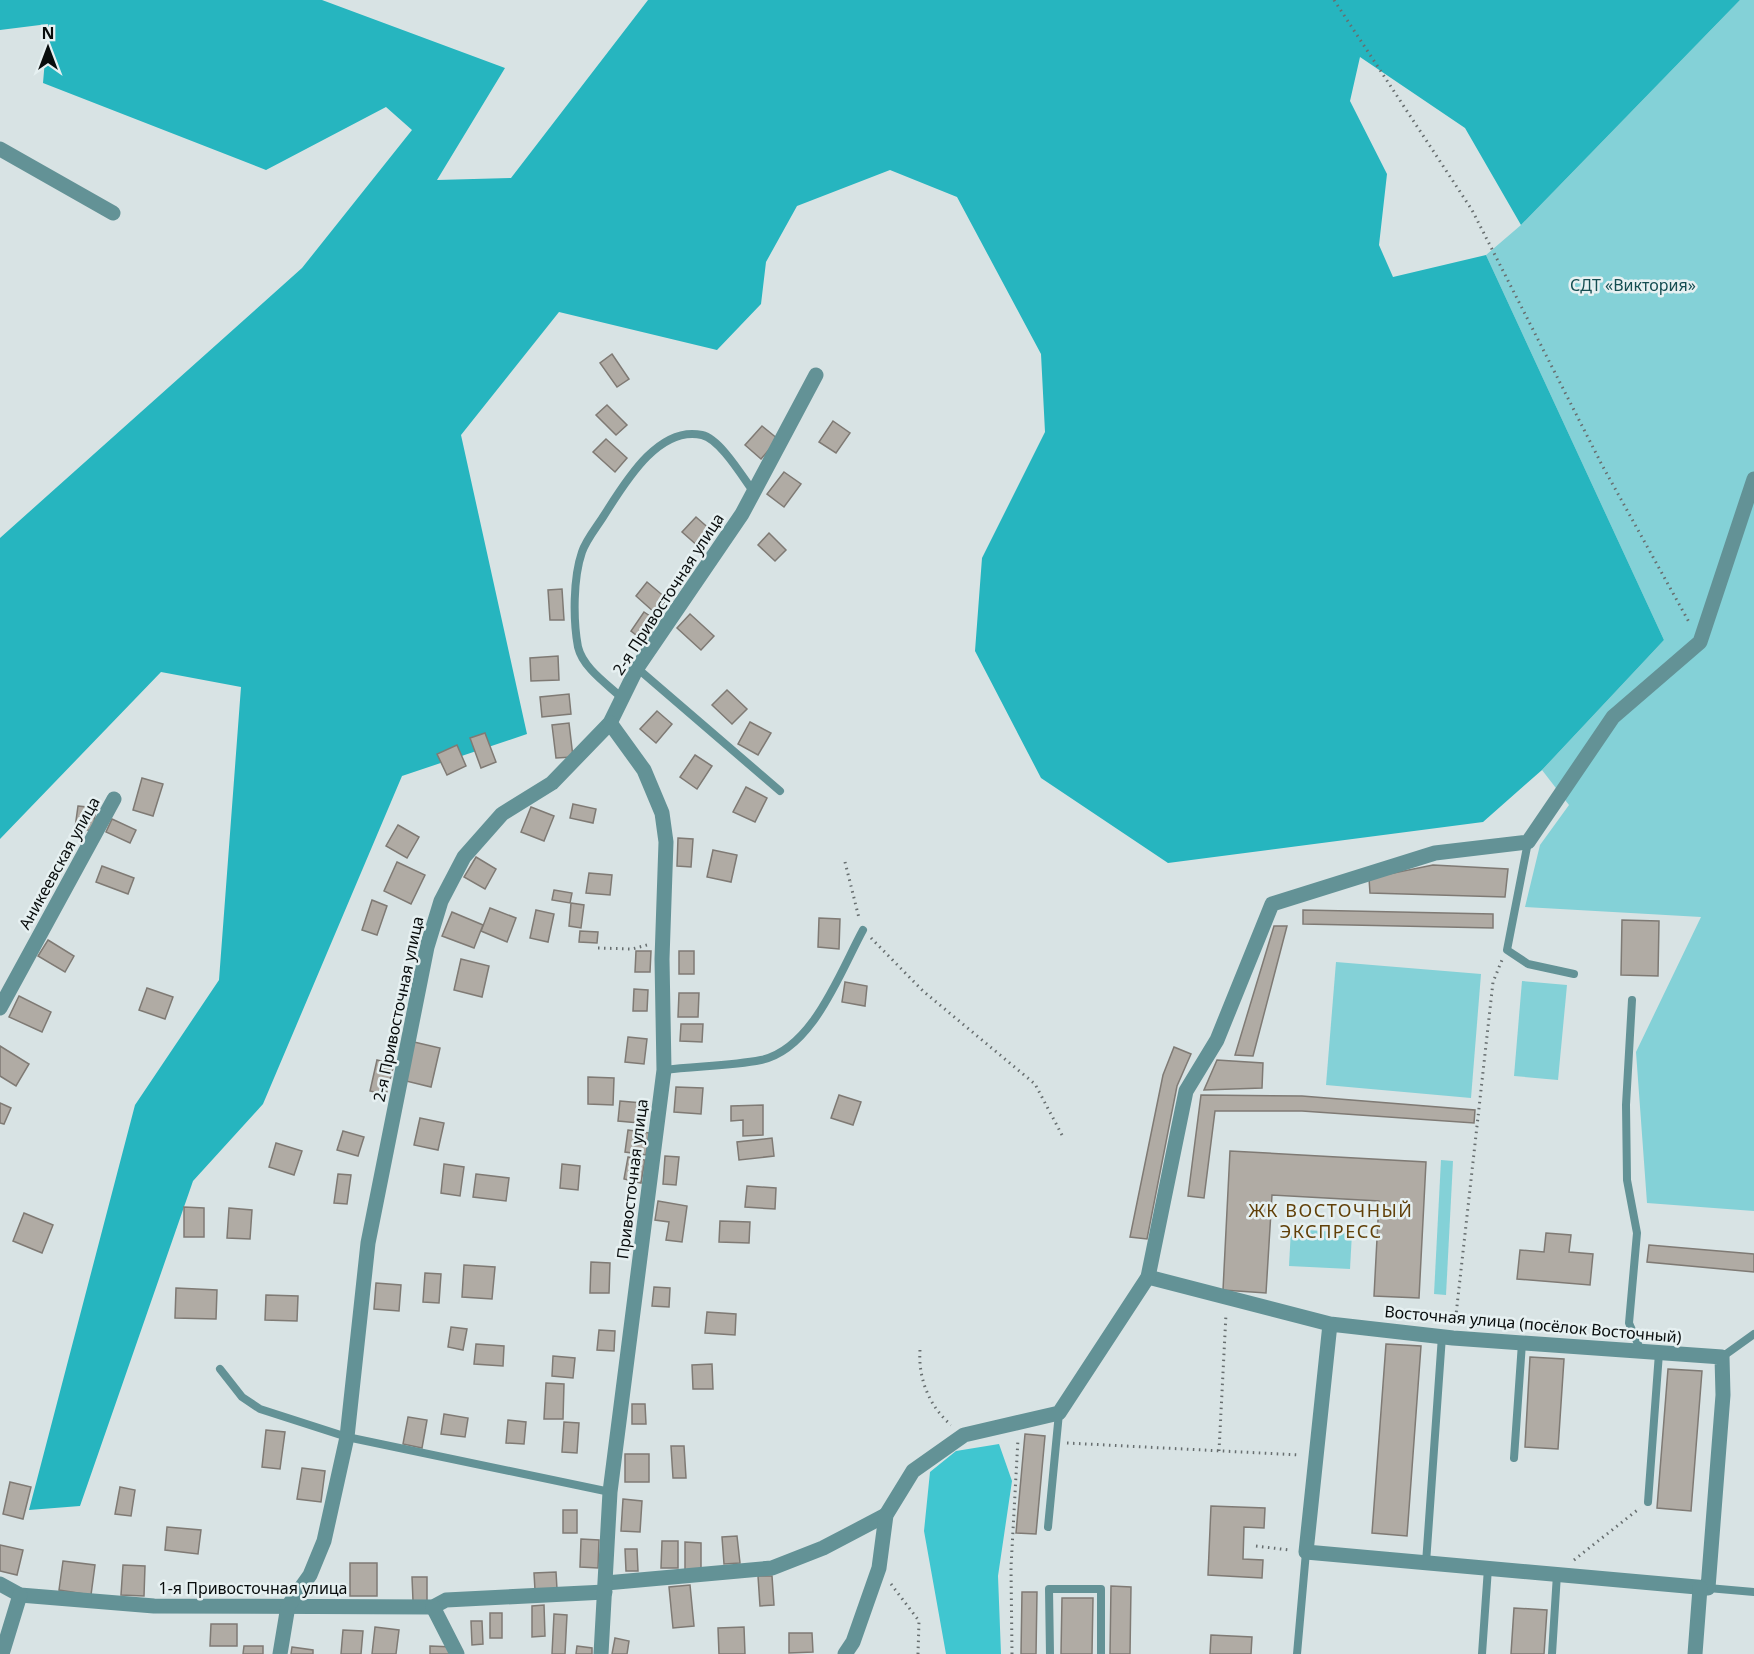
<svg xmlns="http://www.w3.org/2000/svg" width="1754" height="1654" viewBox="0 0 1754 1654" font-family="'Noto Sans',sans-serif">
<rect width="100%" height="100%" fill="#d8e3e4"/>
<!-- green -->
<g fill="#84d1d7">
<path d="M 1740,0 L 1754,0 L 1754,1211 L 1647,1203 L 1636,1052 L 1701,917 L 1525,907 L 1540,845 L 1569,805 L 1542,770 L 1664,640 L 1486,255 L 1521,225 Z"/>
<path d="M 1336,962 L 1481,974 L 1471,1098 L 1326,1085 Z"/>
<path d="M 1522,981 L 1567,985 L 1558,1080 L 1514,1076 Z"/>
<path d="M 1441,1160 L 1453,1161 L 1446,1295 L 1434,1294 Z"/>
<path d="M 1291,1229 L 1352,1233 L 1350,1269 L 1289,1266 Z"/>
</g>
<!-- forest -->
<path fill="#26b5bf" d="M 0,0 L 322,0 L 505,68 L 437,180 L 511,178 L 648,0 L 1740,0 L 1521,225 L 1465,128 L 1360,57 L 1350,101 L 1387,174 L 1379,245 L 1393,277 L 1486,255 L 1664,640 L 1542,770 L 1483,822 L 1168,863 L 1041,778 L 975,651 L 982,558 L 1045,432 L 1041,354 L 957,197 L 890,170 L 797,206 L 766,262 L 761,304 L 717,350 L 559,312 L 461,435 L 527,734 L 402,776 L 263,1104 L 193,1181 L 80,1506 L 29,1510 L 135,1105 L 219,980 L 241,687 L 161,672 L 0,839 L 0,538 L 302,268 L 412,130 L 386,107 L 266,170 L 43,83 L 48,24 L 0,30 Z"/>
<!-- water -->
<path fill="#40c6d0" d="M 999,1444 L 1012,1481 L 998,1576 L 1001,1654 L 946,1654 L 924,1531 L 930,1472 L 956,1451 Z"/>
<!-- building -->
<g fill="#b0aba4" stroke="#7f7a74" stroke-width="1.5">
<path d="M 612,354 L 629,379 L 617,387 L 600,363 Z"/>
<path d="M 607,405 L 627,425 L 616,435 L 596,415 Z"/>
<path d="M 833,421 L 850,433 L 836,453 L 819,442 Z"/>
<path d="M 762,426 L 778,439 L 761,459 L 745,445 Z"/>
<path d="M 606,439 L 627,458 L 615,472 L 593,452 Z"/>
<path d="M 784,472 L 801,484 L 784,507 L 767,494 Z"/>
<path d="M 696,517 L 713,532 L 699,547 L 682,532 Z"/>
<path d="M 769,533 L 786,550 L 775,561 L 758,545 Z"/>
<path d="M 647,582 L 667,599 L 655,613 L 636,596 Z"/>
<path d="M 562,589 L 564,620 L 550,620 L 548,590 Z"/>
<path d="M 644,612 L 659,622 L 645,642 L 631,631 Z"/>
<path d="M 690,614 L 714,636 L 701,650 L 677,628 Z"/>
<path d="M 558,656 L 559,680 L 531,681 L 530,658 Z"/>
<path d="M 727,690 L 747,709 L 732,724 L 712,705 Z"/>
<path d="M 569,694 L 571,714 L 542,717 L 540,697 Z"/>
<path d="M 657,711 L 672,724 L 656,743 L 640,729 Z"/>
<path d="M 750,722 L 771,733 L 758,755 L 738,744 Z"/>
<path d="M 569,723 L 573,757 L 556,758 L 552,725 Z"/>
<path d="M 485,733 L 496,762 L 481,768 L 470,738 Z"/>
<path d="M 457,745 L 466,766 L 447,775 L 437,754 Z"/>
<path d="M 695,755 L 712,766 L 697,789 L 680,777 Z"/>
<path d="M 142,778 L 163,784 L 153,816 L 133,810 Z"/>
<path d="M 746,787 L 767,798 L 755,822 L 733,812 Z"/>
<path d="M 573,804 L 596,809 L 593,823 L 570,818 Z"/>
<path d="M 78,806 L 96,808 L 93,831 L 75,828 Z"/>
<path d="M 531,807 L 554,816 L 544,841 L 521,832 Z"/>
<path d="M 112,819 L 136,830 L 130,843 L 106,832 Z"/>
<path d="M 398,825 L 419,837 L 407,858 L 386,846 Z"/>
<path d="M 678,838 L 693,839 L 691,867 L 677,866 Z"/>
<path d="M 713,850 L 737,855 L 731,882 L 707,877 Z"/>
<path d="M 476,857 L 496,869 L 485,889 L 464,877 Z"/>
<path d="M 397,862 L 425,875 L 411,904 L 384,891 Z"/>
<path d="M 1433,865 L 1508,869 L 1505,897 L 1370,893 L 1369,878 Z"/>
<path d="M 102,866 L 134,878 L 128,894 L 96,882 Z"/>
<path d="M 589,873 L 612,875 L 610,895 L 586,893 Z"/>
<path d="M 554,890 L 572,893 L 570,903 L 552,900 Z"/>
<path d="M 372,900 L 387,906 L 377,935 L 362,930 Z"/>
<path d="M 571,903 L 584,905 L 581,928 L 569,926 Z"/>
<path d="M 490,908 L 516,918 L 507,942 L 481,931 Z"/>
<path d="M 536,910 L 554,914 L 548,942 L 530,938 Z"/>
<path d="M 1303,910 L 1493,914 L 1493,928 L 1303,924 Z"/>
<path d="M 452,912 L 483,925 L 474,948 L 442,936 Z"/>
<path d="M 819,918 L 840,919 L 839,949 L 818,947 Z"/>
<path d="M 1622,920 L 1659,921 L 1658,976 L 1621,975 Z"/>
<path d="M 1274,926 L 1287,926 L 1253,1056 L 1235,1055 Z"/>
<path d="M 580,931 L 598,932 L 597,943 L 579,942 Z"/>
<path d="M 48,940 L 74,956 L 65,972 L 38,956 Z"/>
<path d="M 636,951 L 651,951 L 650,972 L 635,972 Z"/>
<rect x="679" y="951" width="15" height="23"/>
<path d="M 461,959 L 489,966 L 482,997 L 454,990 Z"/>
<path d="M 845,982 L 867,986 L 865,1006 L 842,1002 Z"/>
<path d="M 147,988 L 173,997 L 165,1019 L 139,1010 Z"/>
<path d="M 634,989 L 648,990 L 647,1011 L 633,1011 Z"/>
<path d="M 679,993 L 699,993 L 698,1017 L 678,1017 Z"/>
<path d="M 19,996 L 51,1012 L 42,1032 L 9,1017 Z"/>
<path d="M 681,1024 L 703,1024 L 702,1042 L 680,1041 Z"/>
<path d="M 628,1037 L 647,1039 L 644,1064 L 625,1062 Z"/>
<path d="M 414,1042 L 440,1048 L 431,1087 L 406,1081 Z"/>
<path d="M 0,1046 L 29,1064 L 16,1086 L 0,1076 Z"/>
<path d="M 1174,1047 L 1191,1054 L 1177,1086 L 1147,1239 L 1130,1237 L 1163,1075 Z"/>
<path d="M 377,1060 L 394,1064 L 386,1095 L 370,1091 Z"/>
<path d="M 1217,1060 L 1263,1063 L 1262,1088 L 1204,1090 Z"/>
<path d="M 588,1077 L 614,1078 L 613,1105 L 588,1104 Z"/>
<path d="M 676,1087 L 703,1088 L 701,1114 L 674,1112 Z"/>
<path d="M 839,1095 L 861,1102 L 853,1125 L 831,1118 Z"/>
<path d="M 1201,1095 L 1302,1096 L 1475,1110 L 1474,1123 L 1302,1111 L 1215,1111 L 1204,1198 L 1188,1196 Z"/>
<path d="M 620,1101 L 642,1103 L 639,1123 L 618,1121 Z"/>
<path d="M 0,1103 L 11,1108 L 4,1124 L 0,1123 Z"/>
<path d="M 763,1105 L 763,1135 L 743,1136 L 743,1120 L 731,1121 L 731,1106 Z"/>
<path d="M 420,1118 L 444,1123 L 438,1150 L 414,1145 Z"/>
<path d="M 628,1130 L 649,1133 L 646,1155 L 625,1152 Z"/>
<path d="M 343,1131 L 364,1137 L 358,1156 L 337,1150 Z"/>
<path d="M 772,1138 L 774,1156 L 739,1160 L 737,1142 Z"/>
<path d="M 276,1143 L 302,1151 L 294,1175 L 269,1167 Z"/>
<path d="M 1230,1151 L 1426,1162 L 1419,1298 L 1374,1296 L 1379,1201 L 1272,1195 L 1266,1293 L 1223,1290 Z"/>
<path d="M 665,1156 L 679,1157 L 676,1185 L 663,1184 Z"/>
<path d="M 628,1157 L 645,1160 L 641,1183 L 624,1179 Z"/>
<path d="M 444,1164 L 464,1167 L 460,1196 L 441,1193 Z"/>
<path d="M 562,1164 L 580,1166 L 578,1190 L 560,1188 Z"/>
<path d="M 338,1174 L 351,1175 L 347,1204 L 334,1203 Z"/>
<path d="M 476,1174 L 509,1178 L 506,1201 L 473,1197 Z"/>
<path d="M 747,1186 L 776,1188 L 775,1209 L 745,1207 Z"/>
<path d="M 658,1201 L 687,1206 L 682,1242 L 666,1240 L 669,1222 L 655,1220 Z"/>
<path d="M 184,1207 L 204,1208 L 204,1237 L 184,1237 Z"/>
<path d="M 229,1208 L 252,1210 L 250,1239 L 227,1238 Z"/>
<path d="M 24,1213 L 53,1225 L 42,1253 L 13,1241 Z"/>
<path d="M 720,1221 L 750,1222 L 749,1243 L 719,1242 Z"/>
<path d="M 1546,1233 L 1571,1235 L 1569,1252 L 1593,1254 L 1590,1285 L 1517,1279 L 1520,1250 L 1544,1252 Z"/>
<path d="M 1649,1245 L 1754,1254 L 1754,1272 L 1647,1262 Z"/>
<path d="M 591,1262 L 610,1263 L 609,1293 L 590,1293 Z"/>
<path d="M 464,1265 L 495,1267 L 492,1299 L 462,1297 Z"/>
<path d="M 425,1273 L 441,1274 L 439,1303 L 423,1302 Z"/>
<path d="M 376,1283 L 401,1285 L 399,1311 L 374,1309 Z"/>
<path d="M 654,1287 L 670,1288 L 669,1307 L 652,1306 Z"/>
<path d="M 176,1288 L 217,1290 L 216,1319 L 175,1318 Z"/>
<path d="M 266,1295 L 298,1296 L 297,1321 L 265,1320 Z"/>
<path d="M 707,1312 L 736,1314 L 735,1335 L 705,1333 Z"/>
<path d="M 451,1327 L 467,1329 L 463,1350 L 448,1347 Z"/>
<path d="M 599,1330 L 615,1331 L 614,1351 L 597,1350 Z"/>
<path d="M 476,1344 L 504,1346 L 503,1366 L 474,1364 Z"/>
<path d="M 1386,1344 L 1421,1346 L 1407,1536 L 1372,1533 Z"/>
<path d="M 553,1356 L 575,1358 L 573,1378 L 552,1376 Z"/>
<path d="M 1530,1357 L 1564,1359 L 1558,1449 L 1525,1447 Z"/>
<path d="M 712,1364 L 713,1389 L 693,1389 L 692,1365 Z"/>
<path d="M 1668,1369 L 1702,1371 L 1691,1511 L 1657,1508 Z"/>
<path d="M 546,1383 L 564,1384 L 563,1419 L 544,1419 Z"/>
<path d="M 632,1404 L 645,1404 L 646,1424 L 632,1424 Z"/>
<path d="M 444,1414 L 468,1418 L 465,1437 L 441,1434 Z"/>
<path d="M 408,1417 L 427,1420 L 422,1448 L 403,1444 Z"/>
<path d="M 508,1420 L 526,1422 L 524,1444 L 506,1443 Z"/>
<path d="M 564,1422 L 579,1423 L 577,1453 L 562,1452 Z"/>
<path d="M 266,1430 L 285,1432 L 280,1469 L 262,1467 Z"/>
<path d="M 1025,1434 L 1045,1436 L 1036,1534 L 1016,1533 Z"/>
<path d="M 671,1446 L 684,1446 L 686,1478 L 673,1478 Z"/>
<rect x="625" y="1454" width="24" height="28"/>
<path d="M 302,1468 L 325,1471 L 321,1502 L 297,1499 Z"/>
<path d="M 10,1482 L 31,1487 L 23,1519 L 3,1514 Z"/>
<path d="M 120,1487 L 135,1490 L 131,1516 L 115,1514 Z"/>
<path d="M 623,1499 L 642,1501 L 640,1532 L 621,1531 Z"/>
<path d="M 1211,1506 L 1265,1508 L 1264,1528 L 1244,1527 L 1243,1559 L 1263,1560 L 1262,1578 L 1208,1575 Z"/>
<rect x="563" y="1510" width="14" height="23"/>
<path d="M 167,1527 L 201,1530 L 198,1554 L 165,1550 Z"/>
<path d="M 737,1536 L 740,1563 L 724,1564 L 722,1537 Z"/>
<path d="M 581,1539 L 599,1540 L 598,1568 L 580,1567 Z"/>
<path d="M 662,1541 L 678,1541 L 678,1568 L 661,1568 Z"/>
<path d="M 685,1542 L 701,1543 L 701,1570 L 685,1570 Z"/>
<path d="M 0,1545 L 23,1550 L 17,1575 L 0,1571 Z"/>
<path d="M 625,1549 L 637,1549 L 638,1571 L 626,1571 Z"/>
<path d="M 63,1561 L 95,1565 L 91,1595 L 59,1590 Z"/>
<rect x="350" y="1563" width="27" height="33"/>
<path d="M 123,1565 L 145,1566 L 144,1596 L 121,1595 Z"/>
<path d="M 556,1572 L 557,1589 L 535,1590 L 534,1573 Z"/>
<path d="M 758,1576 L 772,1576 L 774,1605 L 760,1606 Z"/>
<path d="M 412,1577 L 427,1577 L 427,1601 L 413,1601 Z"/>
<path d="M 690,1585 L 694,1626 L 673,1628 L 669,1587 Z"/>
<path d="M 1111,1586 L 1131,1587 L 1130,1654 L 1110,1654 Z"/>
<path d="M 1022,1592 L 1037,1592 L 1036,1654 L 1021,1654 Z"/>
<path d="M 1062,1598 L 1093,1598 L 1092,1654 L 1061,1654 Z"/>
<path d="M 544,1605 L 545,1636 L 532,1637 L 532,1606 Z"/>
<path d="M 1514,1608 L 1547,1610 L 1544,1654 L 1511,1654 Z"/>
<rect x="490" y="1613" width="12" height="25"/>
<path d="M 554,1614 L 567,1615 L 565,1654 L 552,1654 Z"/>
<path d="M 471,1621 L 482,1621 L 483,1644 L 472,1645 Z"/>
<path d="M 211,1624 L 237,1624 L 237,1646 L 210,1646 Z"/>
<path d="M 375,1627 L 399,1630 L 396,1654 L 372,1654 Z"/>
<path d="M 744,1627 L 745,1654 L 719,1654 L 718,1628 Z"/>
<path d="M 343,1630 L 363,1631 L 361,1654 L 341,1654 Z"/>
<path d="M 789,1633 L 812,1633 L 813,1652 L 789,1653 Z"/>
<path d="M 1211,1635 L 1252,1637 L 1251,1654 L 1210,1654 Z"/>
<path d="M 615,1638 L 629,1641 L 627,1654 L 612,1654 Z"/>
<path d="M 244,1646 L 263,1646 L 263,1654 L 243,1654 Z"/>
<path d="M 430,1646 L 453,1647 L 453,1654 L 430,1654 Z"/>
<path d="M 577,1646 L 592,1648 L 592,1654 L 576,1654 Z"/>
<path d="M 292,1647 L 313,1650 L 313,1654 L 291,1654 Z"/>
</g>
<g fill="none" stroke-linecap="round" stroke-linejoin="round">
<!-- path -->
<g stroke="#676e6f" stroke-width="3" stroke-dasharray="1.5 4.5" stroke-linecap="butt">
<path d="M 1334,0 L 1472,210 L 1602,465 L 1689,622"/>
<path d="M 845,862 L 859,918"/>
<path d="M 871,938 L 923,991 L 1035,1084 L 1062,1135"/>
<path d="M 598,948 L 632,949 L 647,945"/>
<path d="M 1455,1324 L 1493,982 L 1502,960"/>
<path d="M 920,1350 C 918,1378 929,1406 951,1425"/>
<path d="M 1067,1443 L 1300,1455"/>
<path d="M 1219,1451 L 1226,1314"/>
<path d="M 1256,1546 L 1289,1550"/>
<path d="M 1574,1560 L 1640,1508"/>
<path d="M 891,1584 L 919,1621 L 918,1654"/>
<path d="M 1012,1654 L 1011,1567 L 1018,1439"/>
</g>
<!-- service -->
<g stroke="#639296" stroke-width="8">
<path d="M 637,668 L 780,791"/>
<path d="M 622,698 C 607,684 583,668 578,647 C 573,620 573,578 582,552 C 586,540 596,528 603,517 C 623,486 657,425 702,435 C 720,439 742,476 753,491"/>
<path d="M 1528,842 L 1507,950 L 1528,964 L 1574,974"/>
<path d="M 1632,1000 L 1626,1105 L 1627,1180 L 1637,1233 L 1629,1323 L 1641,1351"/>
<path d="M 664,1070 C 696,1066 730,1066 761,1060 C 813,1049 840,972 863,930"/>
<path d="M 1722,1357 L 1754,1334"/>
<path d="M 220,1369 L 242,1397 L 260,1409 L 347,1437 L 610,1492"/>
<path d="M 1514,1458 L 1522,1343"/>
<path d="M 1648,1502 L 1659,1353"/>
<path d="M 1048,1527 L 1059,1413"/>
<path d="M 1426,1563 L 1442,1336"/>
<path d="M 1708,1588 L 1754,1592"/>
<path d="M 1050,1654 L 1049,1589 L 1101,1589 L 1101,1654"/>
<path d="M 1297,1654 L 1306,1552"/>
<path d="M 1482,1654 L 1488,1568"/>
<path d="M 1552,1654 L 1557,1574"/>
</g>
<!-- minor -->
<g stroke="#639296" stroke-width="15">
<path d="M 0,149 L 113,213"/>
<path d="M 0,1008 L 114,799"/>
<path d="M 1148,1277 L 1330,1324 L 1453,1338 L 1722,1357 L 1723,1395 L 1708,1588 L 1306,1552 L 1330,1324"/>
<path d="M 606,1583 L 772,1568 L 823,1548 L 886,1515"/>
<path d="M 0,1584 L 20,1595 L 154,1606 L 433,1607 L 446,1600 L 605,1592"/>
<path d="M 433,1607 L 457,1654"/>
<path d="M 2,1654 L 20,1595"/>
<path d="M 280,1654 L 288,1606 L 310,1575 L 324,1541 L 347,1437 L 368,1243 L 427,947 L 441,901 L 464,857 L 502,814 L 552,783 L 610,723 L 637,668 L 742,514 L 816,375"/>
<path d="M 601,1654 L 610,1492 L 664,1070 L 662,959 L 666,842 L 662,813 L 644,770 L 610,723"/>
<path d="M 845,1654 L 853,1642 L 879,1568 L 886,1515 L 913,1471 L 964,1435 L 1059,1413 L 1148,1277 L 1186,1091 L 1217,1040 L 1272,904 L 1435,853 L 1528,842 L 1613,717 L 1700,642 L 1754,479"/>
<path d="M 1695,1654 L 1700,1588"/>
</g>
</g>
<g text-anchor="middle" dominant-baseline="central" stroke-width="5" stroke-linejoin="round" paint-order="stroke">
<!-- park labels -->
<g font-size="16" fill="#144d51" stroke="#e6f0f1">
<text x="1633" y="285">СДТ «Виктория»</text>
</g>
<!-- street labels -->
<g font-size="16" fill="#090d0d" stroke="#e6f0f1">
<text transform="translate(668 594) rotate(-57)">2-я Привосточная улица</text>
<text transform="translate(59 863) rotate(-61)">Аникеевская улица</text>
<text transform="translate(398 1009) rotate(-78)">2-я Привосточная улица</text>
<text transform="translate(632 1179) rotate(-83)">Привосточная улица</text>
<text transform="translate(1533 1324) rotate(5)">Восточная улица (посёлок Восточный)</text>
<text x="253" y="1588">1-я Привосточная улица</text>
</g>
<!-- neighbourhood labels -->
<g font-size="18" letter-spacing="1.5" fill="#614009" stroke="#e6f0f1">
<text x="1331" y="1210">ЖК ВОСТОЧНЫЙ<tspan x="1331" dy="21">ЭКСПРЕСС</tspan></text>
</g>
</g>
<!-- north arrow -->
<g transform="translate(48 48)" stroke="#e6f0f1" stroke-width="4.5" paint-order="stroke">
<path d="M0-4.5L10 22L0 15L-10 22Z" fill="#090d0d"/>
<text y="-9" font-size="16" font-weight="bold" text-anchor="middle" fill="#090d0d">N</text>
</g>
</svg>
